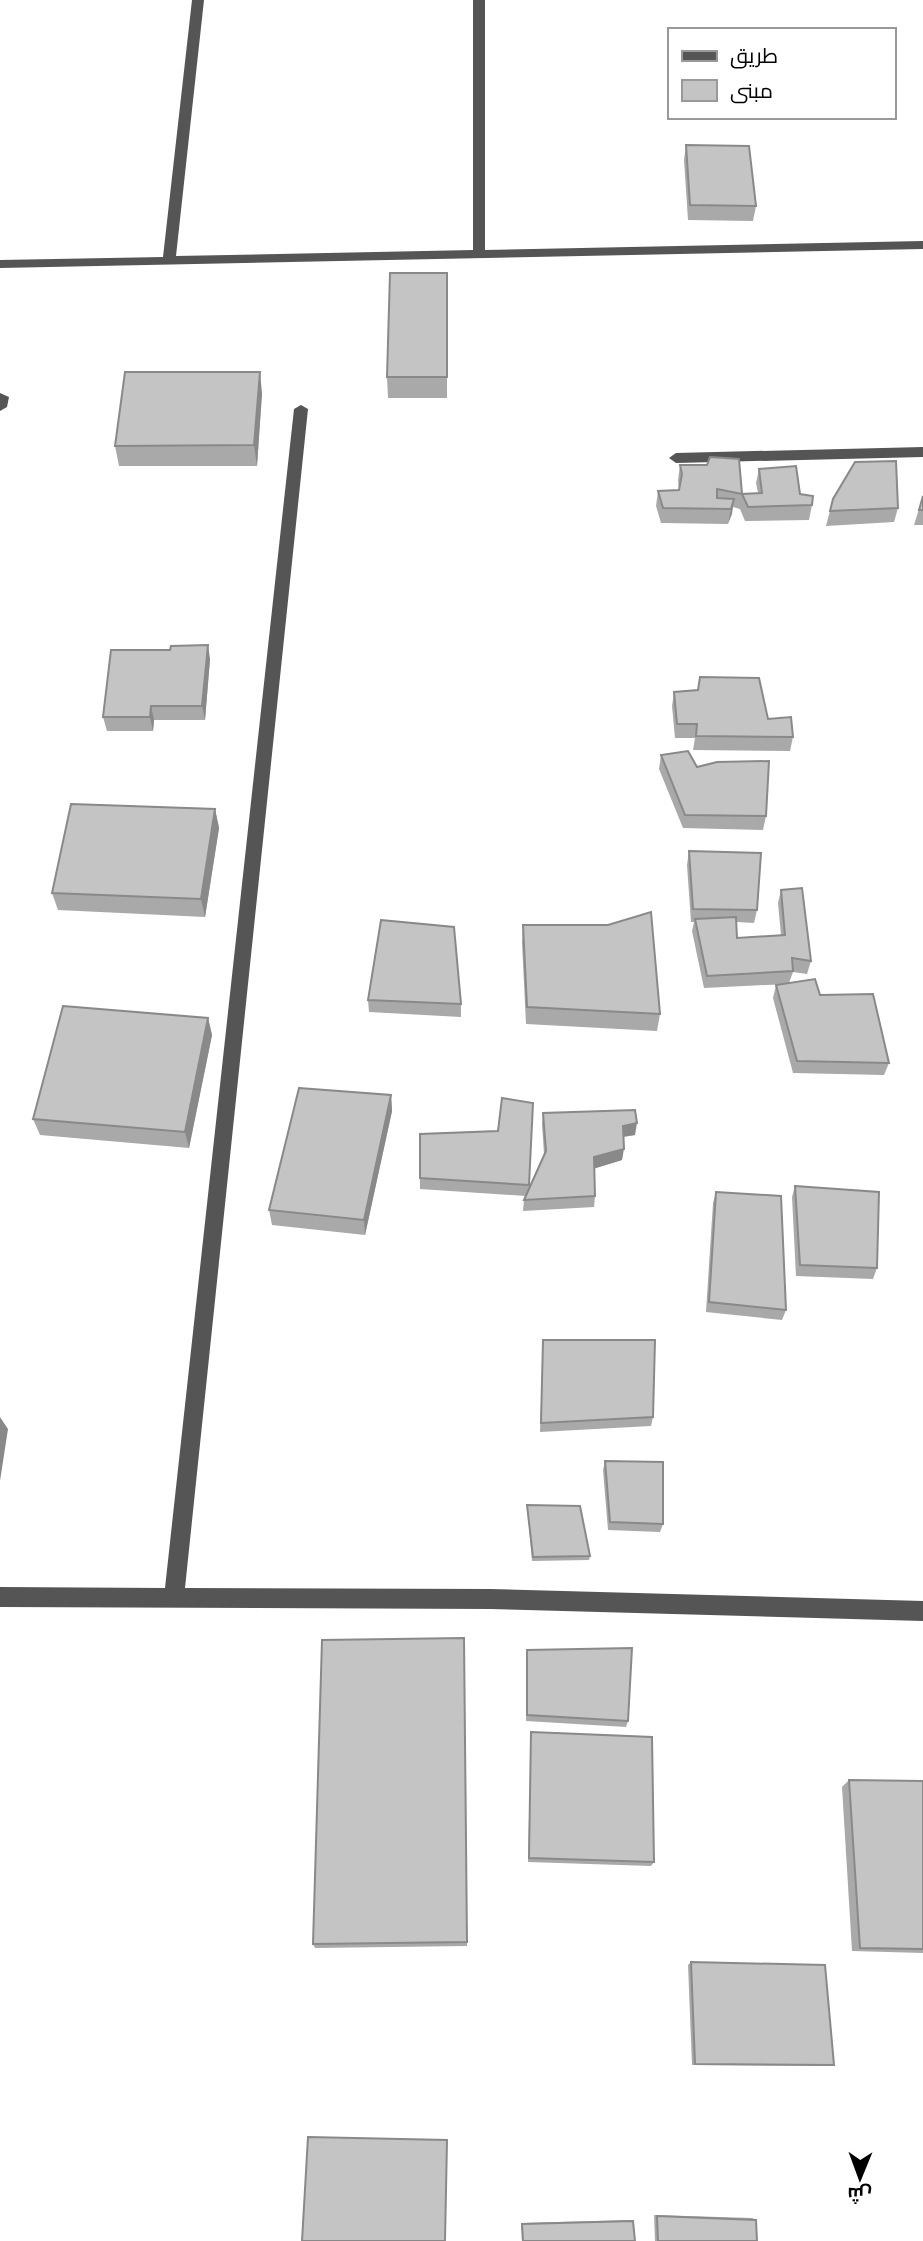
<svg xmlns="http://www.w3.org/2000/svg" width="923" height="2241" viewBox="0 0 923 2241" font-family="'Fira Sans',Cairo,sans-serif">
<rect width="100%" height="100%" fill="#fff"/>
<g fill="none" stroke-linecap="round" stroke-linejoin="round">
<!-- minor -->
<g fill="#555" fill-rule="evenodd">
<path d="M 192,0 L 204,0 L 176,256 L 473,250 L 473,0 L 485,0 L 485,250 L 923,241 L 923,249 L 0,268 L 0,260 L 163,257 Z"/>
<path d="M 0,393 L 9,397 L 7,407 L 0,411 Z"/>
<path d="M 301,405 L 308,409 L 185,1588 L 491,1589 L 923,1601 L 923,1621 L 491,1609 L 0,1607 L 0,1587 L 165,1588 L 294,409 Z"/>
<path d="M 923,447 L 923,457 L 676,463 L 669,458 L 676,453 Z"/>
</g>
</g>
<!-- wall -->
<g fill="#a9a9a9">
<path d="M 686,145 L 756,206 L 753,221 L 688,220 L 684,160 Z"/>
<path d="M 447,273 L 447,398 L 388,398 L 387,377 Z"/>
<path d="M 262,393 L 257,466 L 119,466 L 115,446 Z"/>
<path d="M 680,465 L 742,494 L 758,493 L 756,483 L 759,469 L 800,494 L 812,505 L 809,520 L 745,521 L 740,509 L 733,507 L 728,524 L 661,523 L 656,506 L 658,491 L 679,490 L 678,480 Z"/>
<path d="M 923,496 L 923,525 L 914,525 Z"/>
<path d="M 833,499 L 898,508 L 894,522 L 826,526 Z"/>
<path d="M 210,659 L 205,720 L 154,720 L 153,731 L 107,731 L 103,717 Z"/>
<path d="M 700,677 L 768,719 L 793,737 L 790,751 L 693,750 L 695,738 L 675,738 L 672,706 L 674,692 L 698,691 Z"/>
<path d="M 661,755 L 697,767 L 766,816 L 763,830 L 683,828 L 659,769 Z"/>
<path d="M 215,809 L 219,828 L 205,917 L 58,910 L 52,893 Z"/>
<path d="M 689,851 L 757,910 L 754,923 L 737,922 L 737,938 L 781,935 L 778,903 L 781,890 L 811,961 L 807,974 L 793,972 L 789,983 L 820,995 L 889,1063 L 884,1075 L 793,1073 L 773,998 L 776,985 L 787,984 L 704,988 L 692,931 L 694,922 L 691,922 L 687,865 Z"/>
<path d="M 523,925 L 660,1014 L 657,1031 L 526,1024 L 522,943 Z"/>
<path d="M 368,1000 L 461,1004 L 461,1017 L 369,1012 Z"/>
<path d="M 208,1018 L 212,1035 L 189,1148 L 40,1135 L 33,1119 Z"/>
<path d="M 391,1095 L 392,1111 L 365,1235 L 272,1225 L 269,1210 Z"/>
<path d="M 533,1103 L 529,1190 L 544,1154 L 542,1124 L 543,1113 L 635,1135 L 623,1137 L 622,1160 L 595,1168 L 595,1196 L 594,1207 L 523,1211 L 524,1200 L 526,1196 L 420,1189 L 420,1178 L 498,1131 Z"/>
<path d="M 795,1186 L 877,1268 L 873,1279 L 796,1276 L 792,1197 Z"/>
<path d="M 716,1192 L 786,1310 L 782,1320 L 706,1312 L 713,1203 Z"/>
<path d="M 543,1340 L 653,1417 L 651,1426 L 540,1432 Z"/>
<path d="M 605,1461 L 663,1524 L 660,1532 L 608,1530 L 603,1470 Z"/>
<path d="M 527,1505 L 590,1556 L 589,1560 L 532,1561 Z"/>
<path d="M 464,1638 L 467,1946 L 315,1948 L 313,1944 Z"/>
<path d="M 527,1650 L 628,1721 L 626,1727 L 526,1721 Z"/>
<path d="M 531,1732 L 654,1862 L 651,1866 L 528,1862 Z"/>
<path d="M 849,1780 L 923,1781 L 923,1953 L 852,1951 L 842,1787 Z"/>
<path d="M 691,1962 L 834,2065 L 829,2066 L 692,2065 L 688,1965 Z"/>
<path d="M 654,2215 L 752,2218 L 756,2220 L 757,2241 L 655,2241 Z"/>
<path d="M 631,2220 L 633,2221 L 635,2241 L 522,2241 L 521,2223 Z"/>
</g>
<!-- shaded-wall -->
<g fill="#898989">
<path d="M 260,372 L 262,393 L 257,466 L 254,445 Z"/>
<path d="M 734,499 L 732,514 L 728,524 L 731,509 Z"/>
<path d="M 208,645 L 210,659 L 205,720 L 202,706 Z"/>
<path d="M 151,706 L 154,720 L 153,731 L 150,717 Z"/>
<path d="M 215,809 L 219,828 L 205,917 L 201,899 Z"/>
<path d="M 208,1018 L 212,1035 L 189,1148 L 185,1132 Z"/>
<path d="M 391,1095 L 392,1111 L 365,1235 L 364,1220 Z"/>
<path d="M 637,1123 L 635,1135 L 621,1137 L 623,1126 Z"/>
<path d="M 624,1149 L 622,1160 L 593,1169 L 594,1157 Z"/>
<path d="M 0,1417 L 8,1429 L 0,1481 Z"/>
</g>
<!-- building -->
<g fill="#c4c4c4" stroke="#898989" stroke-width="2">
<path d="M 686,145 L 749,146 L 756,206 L 690,205 Z"/>
<path d="M 390,273 L 447,273 L 447,377 L 387,377 Z"/>
<path d="M 125,372 L 260,372 L 254,445 L 115,446 Z"/>
<path d="M 710,457 L 739,459 L 742,494 L 717,489 L 717,498 L 734,499 L 731,509 L 663,508 L 658,491 L 679,490 L 682,474 L 680,465 L 707,465 Z"/>
<path d="M 896,461 L 898,508 L 830,511 L 833,499 L 855,462 Z"/>
<path d="M 796,466 L 800,494 L 813,496 L 812,505 L 748,507 L 742,494 L 762,493 L 759,469 Z"/>
<path d="M 923,496 L 923,510 L 919,510 Z"/>
<path d="M 208,645 L 202,706 L 151,706 L 150,717 L 103,717 L 111,650 L 170,650 L 171,646 Z"/>
<path d="M 700,677 L 759,678 L 768,719 L 791,717 L 793,737 L 696,736 L 697,724 L 677,724 L 674,692 L 698,690 Z"/>
<path d="M 688,751 L 697,767 L 717,762 L 769,761 L 766,816 L 685,815 L 661,755 Z"/>
<path d="M 71,804 L 215,809 L 201,899 L 52,893 Z"/>
<path d="M 689,851 L 761,853 L 757,910 L 693,909 Z"/>
<path d="M 802,888 L 811,961 L 792,958 L 793,971 L 707,976 L 695,919 L 736,917 L 737,938 L 785,935 L 781,890 Z"/>
<path d="M 651,912 L 660,1014 L 527,1007 L 523,925 L 608,925 Z"/>
<path d="M 381,920 L 454,927 L 461,1004 L 368,1000 Z"/>
<path d="M 815,979 L 820,995 L 873,994 L 889,1063 L 797,1061 L 776,985 Z"/>
<path d="M 63,1006 L 208,1018 L 185,1132 L 33,1119 Z"/>
<path d="M 299,1088 L 391,1095 L 364,1220 L 269,1210 Z"/>
<path d="M 502,1098 L 533,1103 L 529,1185 L 420,1178 L 420,1134 L 498,1131 Z"/>
<path d="M 635,1110 L 637,1123 L 623,1126 L 624,1149 L 594,1157 L 595,1196 L 524,1200 L 546,1151 L 543,1113 Z"/>
<path d="M 795,1186 L 879,1192 L 877,1268 L 800,1265 Z"/>
<path d="M 716,1192 L 781,1196 L 786,1310 L 709,1302 Z"/>
<path d="M 543,1340 L 655,1340 L 653,1417 L 541,1423 Z"/>
<path d="M 605,1461 L 663,1462 L 663,1524 L 610,1522 Z"/>
<path d="M 527,1505 L 580,1506 L 590,1556 L 533,1557 Z"/>
<path d="M 464,1638 L 467,1942 L 313,1944 L 322,1640 Z"/>
<path d="M 632,1648 L 628,1721 L 527,1715 L 527,1650 Z"/>
<path d="M 531,1732 L 652,1737 L 654,1862 L 529,1858 Z"/>
<path d="M 849,1780 L 923,1781 L 923,1949 L 860,1948 Z"/>
<path d="M 691,1962 L 825,1965 L 834,2065 L 695,2064 Z"/>
<path d="M 308,2137 L 447,2140 L 445,2241 L 302,2241 Z"/>
<path d="M 657,2216 L 756,2220 L 757,2241 L 658,2241 Z"/>
<path d="M 633,2221 L 635,2241 L 523,2241 L 522,2224 Z"/>
</g>
<!-- legend -->
<rect x="668" y="28" width="228" height="91" fill="#ffffff" stroke="#999999" stroke-width="2"/>
<rect x="682" y="51" width="35" height="10" fill="#555555" stroke="#999999" stroke-width="2"/>
<text x="730" y="63" font-size="21" fill="#000000">طريق</text>
<rect x="682" y="80" width="35" height="21" fill="#c4c4c4" stroke="#999999" stroke-width="2"/>
<text x="730" y="98" font-size="21" fill="#000000">مبنى</text>
<!-- north arrow -->
<g transform="translate(860 2178) rotate(181)" stroke="#ffffff" stroke-width="5" paint-order="stroke">
<path d="M0-5L12 26L0 18L-12 26Z" fill="#000000"/>
<text y="-10" font-size="19" font-weight="bold" text-anchor="middle" fill="#000000">ش</text>
</g>
</svg>
